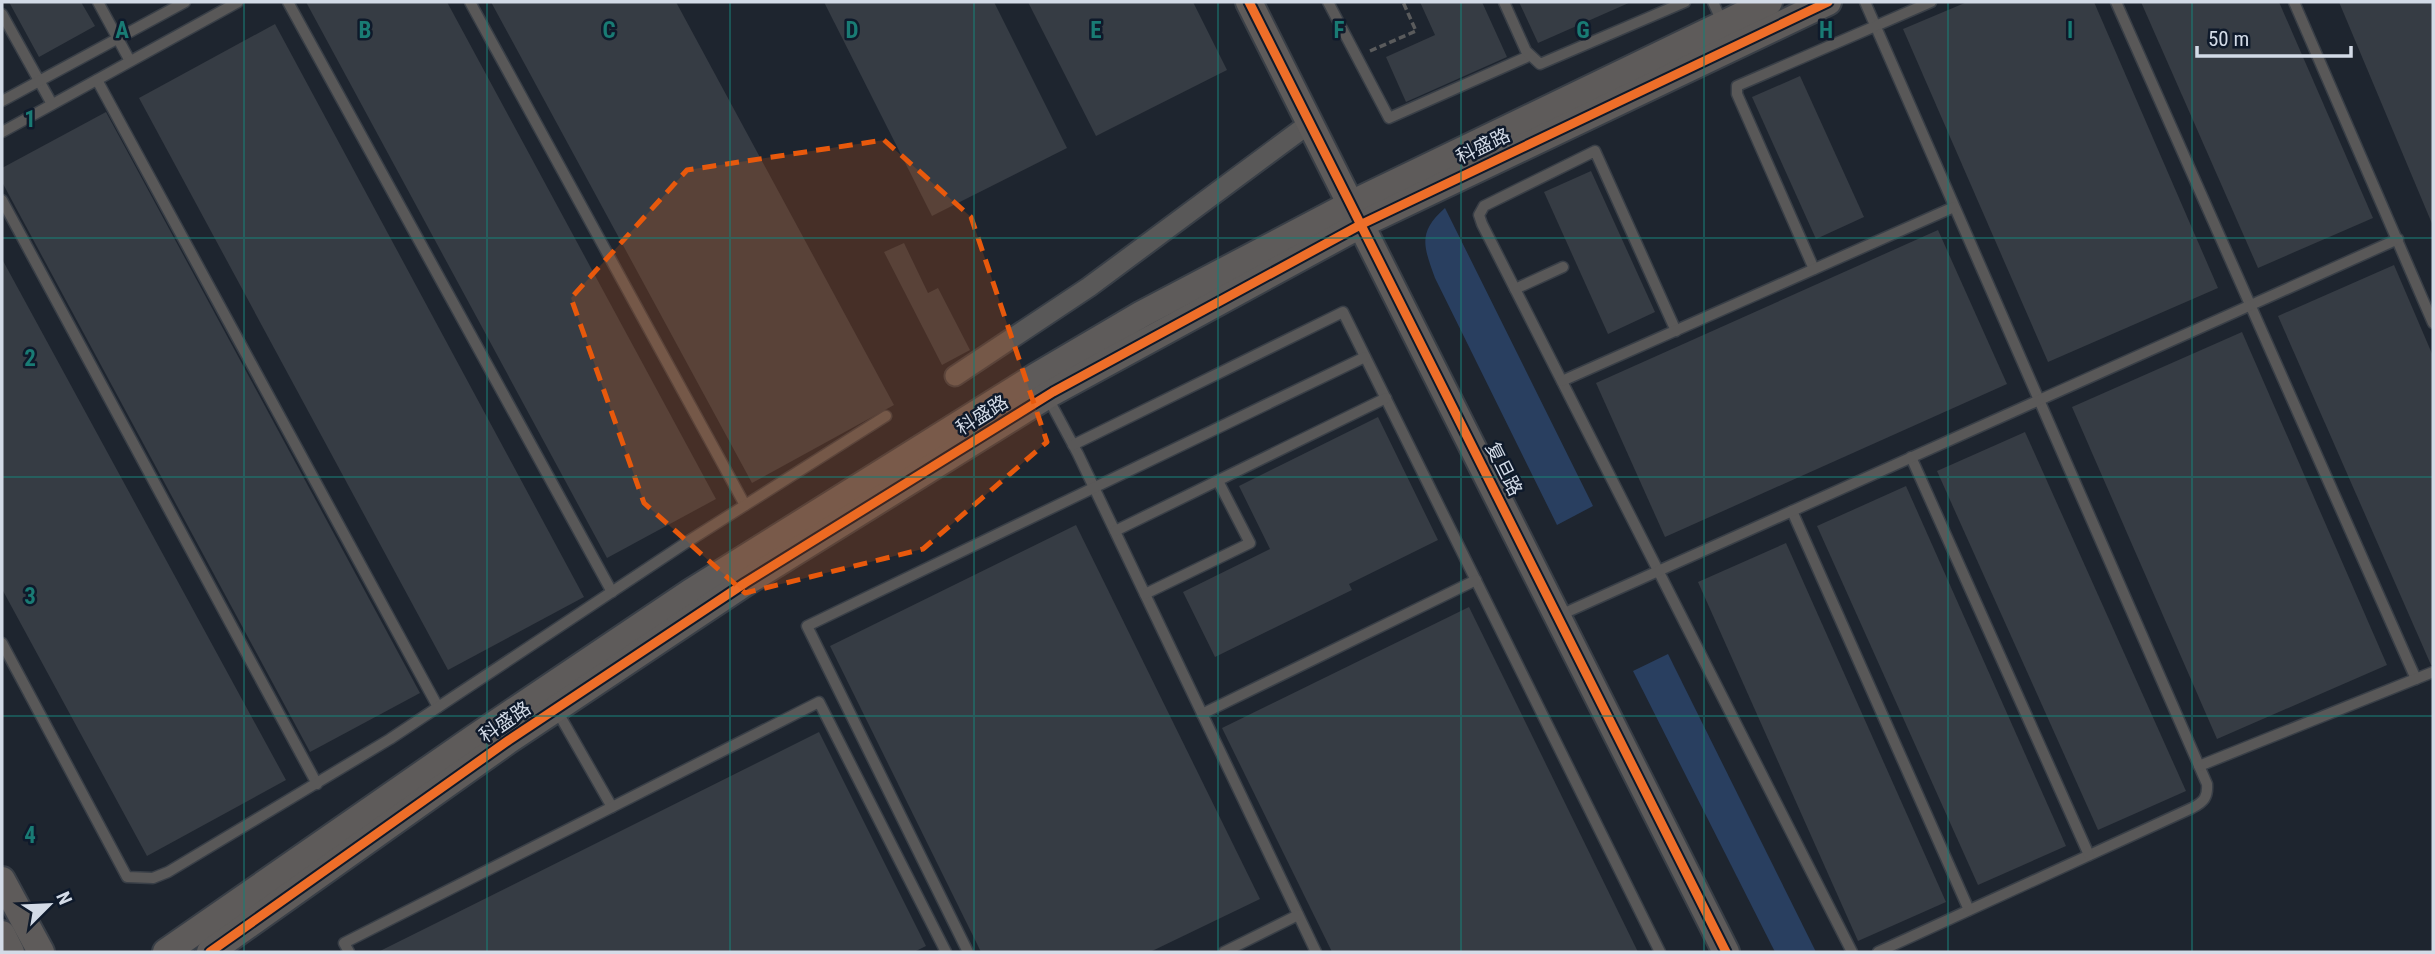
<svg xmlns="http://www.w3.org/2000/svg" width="2435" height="954" viewBox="0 0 2435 954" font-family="'Roboto Condensed','Noto Sans SC',sans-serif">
<rect width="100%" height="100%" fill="#1e252f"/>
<!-- green -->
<g fill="#293f60">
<path d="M 1445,208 L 1593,506 L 1557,525 L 1435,278 C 1423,245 1418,232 1445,208 Z"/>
<path d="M 1668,654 L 1816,952 L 1775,952 L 1633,671 Z"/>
</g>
<!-- building -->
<g fill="#363c44">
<path d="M 9,2 L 81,2 L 95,26 L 39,57 Z"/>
<path d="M 306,2 L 447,2 L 716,499 L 607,558 Z"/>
<path d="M 491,2 L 676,2 L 894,405 L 752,483 Z"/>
<path d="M 824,2 L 994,2 L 1067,148 L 932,216 Z"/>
<path d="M 1028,2 L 1193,2 L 1227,70 L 1096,136 Z"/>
<path d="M 1420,2 L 1482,2 L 1507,57 L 1406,102 L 1386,57 L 1435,35 Z"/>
<path d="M 1519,2 L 1631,2 L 1538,43 Z"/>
<path d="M 1967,2 L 2094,2 L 2218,288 L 2048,362 L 1903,29 Z"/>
<path d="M 2141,2 L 2279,2 L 2373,218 L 2258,268 Z"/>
<path d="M 2339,2 L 2433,2 L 2433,226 Z"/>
<path d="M 275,24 L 584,597 L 448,670 L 139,98 Z"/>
<path d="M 1800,76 L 1864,217 L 1816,239 L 1752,97 Z"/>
<path d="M 106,112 L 420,693 L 310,752 L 2,182 L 2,168 Z"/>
<path d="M 1591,171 L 1655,312 L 1608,334 L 1544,192 Z"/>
<path d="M 1938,230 L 2007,384 L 1665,537 L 1596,383 Z"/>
<path d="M 904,243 L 928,293 L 938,288 L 970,350 L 942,365 L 884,252 Z"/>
<path d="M 2,259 L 286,780 L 147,856 L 2,589 Z"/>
<path d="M 2394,265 L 2433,356 L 2433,665 L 2431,665 L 2278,316 Z"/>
<path d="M 2242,332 L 2387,665 L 2217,739 L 2072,407 Z"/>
<path d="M 1378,417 L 1438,540 L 1349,584 L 1352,590 L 1215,657 L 1183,592 L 1270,549 L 1239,486 Z"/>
<path d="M 2025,432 L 2186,791 L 2098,830 L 1937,471 Z"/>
<path d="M 1906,486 L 2066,846 L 1978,885 L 1817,526 Z"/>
<path d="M 1076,525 L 1260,899 L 1150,952 L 981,952 L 830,646 Z"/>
<path d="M 1786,543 L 1946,902 L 1858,941 L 1698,582 Z"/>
<path d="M 1469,607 L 1638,952 L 1332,952 L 1222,728 Z"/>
<path d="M 819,732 L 926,946 L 914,952 L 378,952 Z"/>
</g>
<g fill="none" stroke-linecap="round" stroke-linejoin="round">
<!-- lane casing -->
<g stroke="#393f47" stroke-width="13">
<g id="lane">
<path d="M 98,2 L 130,61"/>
<path d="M 288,2 L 612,592"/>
<path d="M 470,2 L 745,505"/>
<path d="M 1328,2 L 1389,118 L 1529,56"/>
<path d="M 1504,2 L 1526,51 L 1540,64 L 1685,2"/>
<path d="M 1713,2 L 1723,24"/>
<path d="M 1865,2 L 2207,784 C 2208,797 2204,802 2192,808 L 1878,952"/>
<path d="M 2116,2 L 2416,679"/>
<path d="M 2294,2 L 2433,323"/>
<path d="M 2,14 L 52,104"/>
<path d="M 97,80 L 438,707"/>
<path d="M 2,101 L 185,2"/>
<path d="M 2,132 L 238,2"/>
<path d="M 2,200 L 317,784"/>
<path d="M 1814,269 L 1737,94 L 1737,86 L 1931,2"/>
<path d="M 1515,289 L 1563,267"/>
<path d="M 1676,331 L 1595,151 L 1484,206 L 1479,215 L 1482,224 L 1852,952"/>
<path d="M 1562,381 L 1954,207"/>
<path d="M 1048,398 L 1078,454 L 1316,952"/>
<path d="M 1073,445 L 1343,312 L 1660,952"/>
<path d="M 1911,457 L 2089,855"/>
<path d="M 1792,511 L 1969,910"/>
<path d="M 1115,531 L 1386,398"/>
<path d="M 1145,594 L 1250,543 L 1218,481"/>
<path d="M 1558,616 L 2398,239"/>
<path d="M 2,643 L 127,877 L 153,878 L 168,872 L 390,739 L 687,542 L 886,416"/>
<path d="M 556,709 L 612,807"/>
<path d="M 1202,714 L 1476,580"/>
<path d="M 2199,766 L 2433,672"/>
<path d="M 349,952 L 344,943 L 819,702 L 946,952"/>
<path d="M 968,952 L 807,626 L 1365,357"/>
<path d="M 1224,952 L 1298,915"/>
</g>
</g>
<!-- street casing -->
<g stroke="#393f47" stroke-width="23">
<path id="street" d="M 955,376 L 1089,287 L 1310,123"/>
</g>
<!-- secondary casing -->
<g stroke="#393f47" stroke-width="30">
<g id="secondary">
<path d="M 1249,2 L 1726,952"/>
<path d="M 2,880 L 41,952"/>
<path d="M 2,934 L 11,952"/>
<path d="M 166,952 L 474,738 L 691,592 L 1035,377 L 1142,314 L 1351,204 L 1769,2"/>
<path d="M 210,952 L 509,740 L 745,583 L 1053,392 L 1362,224 L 1828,2"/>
</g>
</g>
<!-- path -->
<path stroke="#5a5b5c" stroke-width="3.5" stroke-dasharray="7 3.5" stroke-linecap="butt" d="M 1370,51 L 1416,31 L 1403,2"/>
<!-- lane -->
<use href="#lane" stroke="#595858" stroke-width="10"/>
<!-- street -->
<use href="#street" stroke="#595858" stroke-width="19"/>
<!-- secondary -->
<use href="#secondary" stroke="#5e5b5a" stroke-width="26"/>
<!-- cycleway casing -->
<g stroke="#0f1a2b" stroke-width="13">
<g id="cycleway">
<path d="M 1249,2 L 1726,952"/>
<path d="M 210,952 L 509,740 L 745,583 L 1053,392 L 1362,224 L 1828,2"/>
</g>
</g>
<!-- cycleway -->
<use href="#cycleway" stroke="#ee6e29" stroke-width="9"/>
</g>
<!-- marked area -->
<path fill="#e8590c" fill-opacity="0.2" stroke="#e8590c" stroke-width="5" stroke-dasharray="14 9" stroke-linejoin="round" d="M 884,140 L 971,217 L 1047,442 L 923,549 L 745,593 L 644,503 L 571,298 L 687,170 Z"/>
<!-- grid -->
<path fill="none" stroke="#197b74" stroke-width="2" stroke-opacity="0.55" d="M 244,2 L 244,952M 487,2 L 487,952M 730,2 L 730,952M 974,2 L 974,952M 1218,2 L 1218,952M 1461,2 L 1461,952M 1704,2 L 1704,952M 1948,2 L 1948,952M 2192,2 L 2192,952M 2,238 L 2433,238M 2,477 L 2433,477M 2,716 L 2433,716"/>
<g text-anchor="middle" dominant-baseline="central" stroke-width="5" stroke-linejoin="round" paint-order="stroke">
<!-- street labels -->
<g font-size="19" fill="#d3dbe7" stroke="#0f1a2b">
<text transform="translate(1483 146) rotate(-26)">科盛路</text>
<text transform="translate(982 415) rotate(-32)">科盛路</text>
<text transform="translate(1504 469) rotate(63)">复旦路</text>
<text transform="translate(505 722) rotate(-34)">科盛路</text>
</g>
</g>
<g font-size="23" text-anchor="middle" font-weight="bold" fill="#197b74" stroke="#0f1a2b" stroke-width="5" stroke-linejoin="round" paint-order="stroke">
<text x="122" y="38">A</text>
<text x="365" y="38">B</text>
<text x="609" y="38">C</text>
<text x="852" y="38">D</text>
<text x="1096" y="38">E</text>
<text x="1339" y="38">F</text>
<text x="1583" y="38">G</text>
<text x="1826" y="38">H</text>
<text x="2070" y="38">I</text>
<text x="30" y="127">1</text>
<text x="30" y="366">2</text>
<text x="30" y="604">3</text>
<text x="30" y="843">4</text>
</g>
<!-- border -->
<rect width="2435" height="954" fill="none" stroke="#d3dbe7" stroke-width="7"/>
<!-- north arrow -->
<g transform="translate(49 905) rotate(66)" stroke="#0f1a2b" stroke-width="5" paint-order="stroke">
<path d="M0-5L12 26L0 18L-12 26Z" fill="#d3dbe7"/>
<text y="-10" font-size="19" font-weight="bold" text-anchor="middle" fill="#d3dbe7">N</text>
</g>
<!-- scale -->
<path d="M2197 46v10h154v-10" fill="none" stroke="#d3dbe7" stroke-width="3.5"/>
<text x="2208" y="46" font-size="21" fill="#d3dbe7" stroke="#0f1a2b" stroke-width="5" paint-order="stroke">50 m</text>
</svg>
